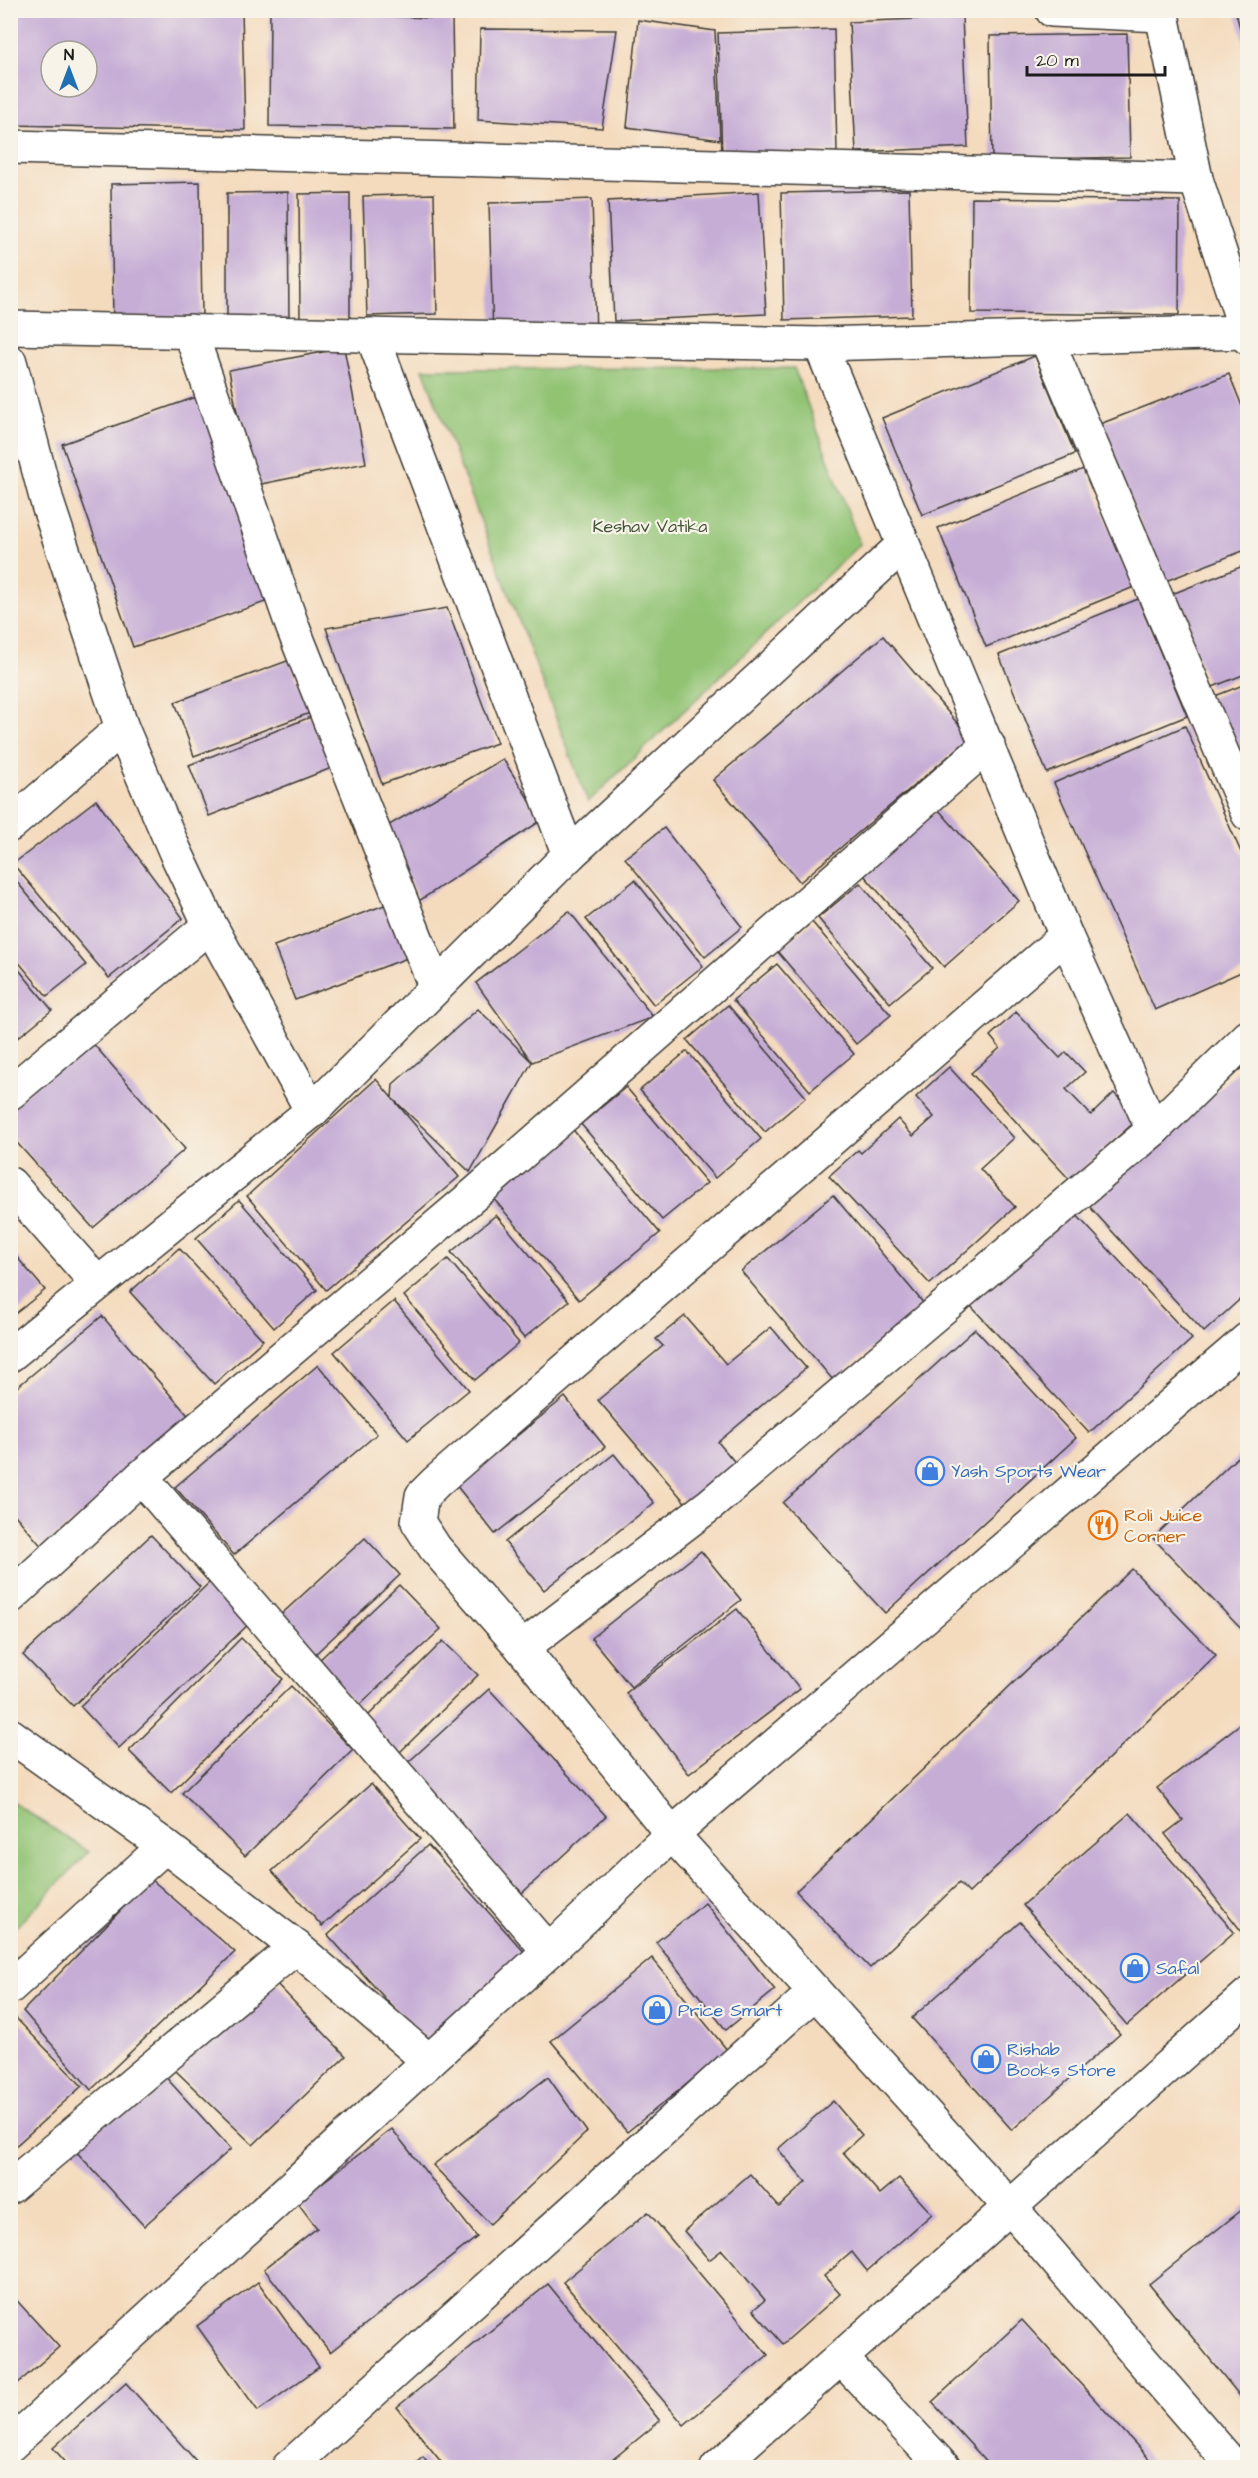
<svg xmlns="http://www.w3.org/2000/svg" width="1258" height="2478" viewBox="0 0 1258 2478" font-family="'Architects Daughter',sans-serif">
<rect width="100%" height="100%" fill="#f7f3e8"/>
<filter id="ink" filterUnits="userSpaceOnUse"><feTurbulence type="fractalNoise" baseFrequency=".0167" numOctaves="2"/><feDisplacementMap in="SourceGraphic" scale="12" xChannelSelector="R" yChannelSelector="G"/><feConvolveMatrix kernelMatrix="1 2 1 2 8 2 1 2 1" color-interpolation-filters="sRGB"/></filter>
<filter id="wash" filterUnits="userSpaceOnUse"><feTurbulence type="fractalNoise" baseFrequency=".008" numOctaves="4" result="noise"/><feDisplacementMap in="SourceGraphic" scale="24" xChannelSelector="R" yChannelSelector="G"/><feGaussianBlur stdDeviation="1.35" result="paint"/><feColorMatrix in="noise" values="0 0 0 0 0 0 0 0 0 0 0 0 0 0 0 0 0 1.4 0 .05"/><feComposite in="paint" operator="in"/></filter>
<g filter="url(#wash)">
<rect width="100%" height="100%" fill="#f4dbbe"/>
<!-- green -->
<g fill="#91c373" stroke="#567048" stroke-width="1.5">
<path d="M 794,368 L 860,544 L 588,802 L 423,369 Z"/>
<path d="M 11,1801 L 89,1852 L 11,1932 Z"/>
</g>
<g id="blocks">
<!-- building -->
<g fill="#c6add6" fill-rule="evenodd">
<path d="M 12,10 L 242,10 L 245,130 L 12,125 ZM 51,51 L 87,51 L 87,87 L 51,87 Z"/>
<path d="M 1235,10 L 1248,10 L 1248,53 L 1247,53 Z"/>
<path d="M 270,11 L 452,19 L 454,129 L 269,126 Z"/>
<path d="M 962,17 L 968,147 L 856,152 L 849,22 Z"/>
<path d="M 638,20 L 715,31 L 720,140 L 627,127 Z"/>
<path d="M 480,29 L 617,30 L 602,128 L 478,120 Z"/>
<path d="M 834,29 L 837,152 L 722,155 L 718,33 Z"/>
<path d="M 1127,34 L 1130,157 L 992,160 L 990,36 Z"/>
<path d="M 200,182 L 202,317 L 113,318 L 111,184 Z"/>
<path d="M 909,190 L 912,316 L 784,320 L 781,193 Z"/>
<path d="M 288,192 L 289,325 L 227,325 L 227,193 Z"/>
<path d="M 759,192 L 766,314 L 614,321 L 608,201 Z"/>
<path d="M 350,193 L 350,318 L 300,318 L 299,194 Z"/>
<path d="M 434,194 L 437,314 L 367,316 L 363,196 Z"/>
<path d="M 972,198 L 1180,201 L 1179,315 L 971,313 Z"/>
<path d="M 592,199 L 596,334 L 493,337 L 489,203 Z"/>
<path d="M 344,348 L 366,463 L 251,486 L 229,370 Z"/>
<path d="M 1035,356 L 1075,454 L 922,515 L 882,418 Z"/>
<path d="M 1229,374 L 1248,421 L 1248,549 L 1163,582 L 1100,424 Z"/>
<path d="M 202,395 L 274,599 L 133,647 L 62,444 Z"/>
<path d="M 1086,468 L 1134,587 L 986,647 L 938,528 Z"/>
<path d="M 1248,564 L 1248,673 L 1210,688 L 1172,594 Z"/>
<path d="M 1138,599 L 1187,716 L 1047,773 L 999,655 Z"/>
<path d="M 447,608 L 497,743 L 382,784 L 326,628 Z"/>
<path d="M 883,636 L 970,738 L 800,882 L 713,780 Z"/>
<path d="M 290,660 L 310,713 L 194,756 L 175,702 Z"/>
<path d="M 1248,683 L 1248,787 L 1210,698 Z"/>
<path d="M 313,716 L 334,767 L 209,816 L 189,765 Z"/>
<path d="M 1185,726 L 1248,868 L 1248,969 L 1155,1010 L 1054,783 Z"/>
<path d="M 503,759 L 542,820 L 419,901 L 384,828 Z"/>
<path d="M 96,800 L 183,918 L 109,978 L 13,864 Z"/>
<path d="M 938,809 L 1019,901 L 944,967 L 863,874 Z"/>
<path d="M 664,828 L 742,927 L 705,957 L 625,858 Z"/>
<path d="M 12,876 L 86,965 L 47,996 L 10,952 Z"/>
<path d="M 635,880 L 703,966 L 654,1005 L 586,919 Z"/>
<path d="M 860,883 L 932,968 L 890,1003 L 818,918 Z"/>
<path d="M 390,903 L 410,957 L 295,1000 L 274,946 Z"/>
<path d="M 569,911 L 653,1017 L 532,1062 L 470,1172 L 393,1099 L 459,1177 L 326,1290 L 247,1196 L 376,1079 L 392,1098 L 393,1084 L 478,1009 L 532,1062 L 476,983 Z"/>
<path d="M 812,922 L 891,1015 L 856,1044 L 777,951 Z"/>
<path d="M 10,959 L 52,1010 L 10,1044 Z"/>
<path d="M 777,964 L 854,1054 L 810,1091 L 733,1000 Z"/>
<path d="M 728,1005 L 806,1097 L 765,1132 L 687,1040 Z"/>
<path d="M 1016,1012 L 1060,1058 L 1066,1052 L 1085,1072 L 1066,1089 L 1091,1115 L 1114,1093 L 1138,1119 L 1070,1180 L 971,1073 L 1000,1048 L 990,1036 Z"/>
<path d="M 89,1039 L 185,1149 L 93,1228 L 10,1135 L 10,1107 Z"/>
<path d="M 687,1051 L 761,1139 L 715,1178 L 640,1090 Z"/>
<path d="M 1248,1062 L 1248,1292 L 1204,1332 L 1089,1206 Z"/>
<path d="M 949,1067 L 1014,1138 L 980,1169 L 1015,1207 L 930,1284 L 829,1176 L 858,1150 L 861,1153 L 898,1119 L 913,1136 L 934,1117 L 916,1097 Z"/>
<path d="M 626,1087 L 707,1183 L 662,1220 L 581,1124 Z"/>
<path d="M 569,1125 L 660,1233 L 579,1300 L 488,1192 Z"/>
<path d="M 833,1195 L 925,1305 L 833,1380 L 741,1271 Z"/>
<path d="M 239,1200 L 317,1290 L 274,1328 L 196,1238 Z"/>
<path d="M 1072,1210 L 1192,1339 L 1089,1433 L 969,1304 Z"/>
<path d="M 496,1215 L 569,1301 L 524,1338 L 451,1252 Z"/>
<path d="M 179,1248 L 263,1340 L 214,1384 L 130,1292 Z"/>
<path d="M 10,1249 L 45,1290 L 10,1318 Z"/>
<path d="M 448,1259 L 519,1343 L 475,1380 L 404,1296 Z"/>
<path d="M 394,1301 L 469,1390 L 408,1440 L 334,1352 Z"/>
<path d="M 102,1316 L 192,1420 L 43,1548 L 10,1509 L 10,1393 Z"/>
<path d="M 685,1316 L 726,1364 L 771,1327 L 806,1368 L 718,1442 L 738,1466 L 689,1507 L 598,1400 L 663,1346 L 656,1339 Z"/>
<path d="M 975,1329 L 1076,1438 L 885,1613 L 783,1503 Z"/>
<path d="M 318,1365 L 377,1434 L 234,1555 L 175,1487 Z"/>
<path d="M 565,1397 L 605,1447 L 495,1534 L 456,1485 Z"/>
<path d="M 1248,1447 L 1248,1636 L 1153,1538 Z"/>
<path d="M 614,1454 L 654,1503 L 544,1590 L 505,1542 Z"/>
<path d="M 151,1535 L 200,1587 L 73,1706 L 23,1655 Z"/>
<path d="M 365,1538 L 400,1575 L 312,1657 L 276,1619 Z"/>
<path d="M 701,1551 L 741,1600 L 631,1687 L 591,1638 Z"/>
<path d="M 1132,1569 L 1216,1655 L 969,1893 L 959,1883 L 870,1968 L 796,1891 Z"/>
<path d="M 213,1579 L 253,1620 L 119,1748 L 80,1706 Z"/>
<path d="M 399,1585 L 441,1629 L 358,1706 L 316,1663 Z"/>
<path d="M 737,1609 L 800,1689 L 689,1774 L 626,1693 Z"/>
<path d="M 241,1638 L 283,1679 L 171,1793 L 129,1751 Z"/>
<path d="M 443,1641 L 478,1675 L 399,1753 L 365,1719 Z"/>
<path d="M 291,1686 L 353,1750 L 245,1856 L 182,1793 Z"/>
<path d="M 489,1689 L 606,1816 L 522,1893 L 404,1766 Z"/>
<path d="M 1248,1718 L 1248,1928 L 1242,1932 L 1165,1834 L 1183,1820 L 1157,1788 Z"/>
<path d="M 371,1784 L 420,1839 L 322,1926 L 272,1871 Z"/>
<path d="M 1130,1813 L 1234,1932 L 1127,2025 L 1023,1905 Z"/>
<path d="M 428,1845 L 527,1955 L 427,2045 L 328,1935 Z"/>
<path d="M 151,1879 L 235,1952 L 91,2090 L 23,2011 Z"/>
<path d="M 705,1903 L 775,1990 L 726,2030 L 656,1942 Z"/>
<path d="M 1020,1922 L 1120,2034 L 1012,2130 L 912,2018 Z"/>
<path d="M 652,1958 L 728,2051 L 627,2132 L 551,2041 Z"/>
<path d="M 274,1981 L 346,2056 L 253,2145 L 175,2070 Z"/>
<path d="M 10,2012 L 82,2086 L 10,2151 Z"/>
<path d="M 161,2072 L 231,2149 L 144,2226 L 74,2149 Z"/>
<path d="M 548,2077 L 587,2132 L 490,2224 L 433,2165 Z"/>
<path d="M 833,2101 L 862,2135 L 843,2152 L 880,2194 L 899,2178 L 932,2214 L 867,2271 L 852,2252 L 824,2276 L 840,2294 L 783,2344 L 753,2310 L 765,2300 L 722,2250 L 709,2260 L 684,2231 L 750,2174 L 779,2207 L 806,2182 L 778,2149 Z"/>
<path d="M 392,2129 L 477,2237 L 330,2352 L 264,2269 L 317,2228 L 297,2202 Z"/>
<path d="M 1248,2205 L 1248,2406 L 1149,2284 Z"/>
<path d="M 648,2212 L 768,2355 L 684,2425 L 563,2282 Z"/>
<path d="M 258,2282 L 319,2367 L 258,2411 L 197,2326 Z"/>
<path d="M 548,2284 L 660,2421 L 602,2468 L 446,2468 L 397,2407 Z"/>
<path d="M 10,2293 L 59,2347 L 10,2390 Z"/>
<path d="M 1022,2320 L 1151,2461 L 1144,2468 L 992,2468 L 932,2402 Z"/>
<path d="M 126,2383 L 198,2463 L 193,2468 L 71,2468 L 53,2448 Z"/>
<path d="M 423,2457 L 431,2468 L 410,2468 Z"/>
</g>
</g>
</g>
<g filter="url(#ink)">
<use href="#blocks" fill-opacity="0" stroke="#3c3934" stroke-width="1.5"/>
<g fill="none" stroke-linecap="round" stroke-linejoin="round">
<!-- minor casing -->
<g stroke="#3c3934" stroke-width="36">
<g id="minor">
<path d="M 1052,10 L 1162,15"/>
<path d="M 1161,10 L 1196,179 L 1248,338"/>
<path d="M 10,147 L 1196,179"/>
<path d="M 10,328 L 820,344 L 1245,332"/>
<path d="M 190,331 L 293,628 L 435,986"/>
<path d="M 372,335 L 569,855"/>
<path d="M 1047,340 L 1248,814"/>
<path d="M 820,344 L 1066,936 L 1153,1130"/>
<path d="M 10,362 L 48,505 L 122,728 L 175,851 L 210,925 L 312,1111"/>
<path d="M 10,825 L 122,728"/>
<path d="M 1066,936 L 436,1482 L 422,1496 L 418,1522 L 435,1548 L 522,1648 L 672,1834 L 1010,2207 L 1235,2468"/>
<path d="M 10,1093 L 210,925"/>
<path d="M 10,1184 L 97,1283"/>
<path d="M 10,1355 L 312,1111 L 569,855 L 903,545"/>
<path d="M 141,1477 L 549,1951"/>
<path d="M 10,1597 L 141,1477 L 476,1193 L 988,745"/>
<path d="M 522,1648 L 711,1504 L 1153,1130 L 1248,1037"/>
<path d="M 10,1735 L 165,1846 L 296,1947 L 429,2061"/>
<path d="M 10,1987 L 165,1846"/>
<path d="M 10,2187 L 296,1947"/>
<path d="M 841,2358 L 944,2468"/>
<path d="M 10,2445 L 549,1951 L 672,1834 L 1248,1339"/>
<path d="M 288,2468 L 815,1992"/>
<path d="M 717,2468 L 1248,1995"/>
</g>
</g>
<!-- minor -->
<use href="#minor" stroke="#fff" stroke-width="33"/>
</g>
</g>
<!-- icons -->
<defs>
<g id="shop-ring" transform="scale(1.5)"><circle r="9.5" fill="#f7f3e8" stroke="#3f7fe0" stroke-width="1.5"/><path d="M-5-2.5h2.3a2.7 3.5 0 0 1 5.4 0H5L5.5 6h-11ZM-1.5-2.5h3a1.5 2.3 0 0 0-3 0Z" fill="#3f7fe0"/></g>
<g id="restaurant-ring" transform="scale(1.5)"><circle r="9.5" fill="#f7f3e8" stroke="#e8710a" stroke-width="1.5"/><path d="M-5-6h1v4h1v-4h1v4h1v-4h1v5L-1.5 .5V6h-2V.5L-5-1ZM5-6V6H3V1.5H1.5Q1.5-4 5-6Z" fill="#e8710a"/></g>
</defs>
<g fill-rule="evenodd">
<use href="#shop-ring" x="930" y="1471"/>
<use href="#restaurant-ring" x="1103" y="1525"/>
<use href="#shop-ring" x="1135" y="1968"/>
<use href="#shop-ring" x="657" y="2010"/>
<use href="#shop-ring" x="986" y="2059"/>
</g>
<g text-anchor="middle" dominant-baseline="central" stroke-width="4.5" stroke-linejoin="round" paint-order="stroke">
<!-- park labels -->
<g font-size="18" fill="#45563a" stroke="#f7f3e8">
<text x="650" y="526">Keshav Vatika</text>
</g>
<!-- shop labels -->
<g font-size="18" fill="#366cbe" stroke="#f7f3e8" text-anchor="start">
<text x="951" y="1471">Yash Sports Wear</text>
<text x="1156" y="1968">Safal</text>
<text x="678" y="2010">Price Smart</text>
<text x="1007" y="2049">Rishab<tspan x="1007" dy="21">Books Store</tspan></text>
</g>
<!-- food labels -->
<g font-size="18" fill="#c56008" stroke="#f7f3e8" text-anchor="start">
<text x="1124" y="1515">Roli Juice<tspan x="1124" dy="21">Corner</tspan></text>
</g>
</g>
<!-- margin -->
<rect width="1258" height="2478" fill="none" stroke="#f7f3e8" stroke-width="36"/>
<!-- north arrow -->
<g transform="translate(69 69)"><circle r="28" fill="#f7f3e8" stroke="#9f9d96" stroke-width="1.5"/>
<path d="M0-4.5L10 22L0 15L-10 22Z" fill="#1f6fb2"/>
<text y="-9" font-size="16" font-weight="bold" text-anchor="middle" fill="#1c1c1c">N</text>
</g>
<!-- scale -->
<path d="M1027 66v9h138v-9" fill="none" stroke="#1c1c1c" stroke-width="3"/>
<text x="1036" y="66" font-size="18" fill="#1c1c1c" stroke="#f7f3e8" stroke-width="4.5" paint-order="stroke">20 m</text>
</svg>
